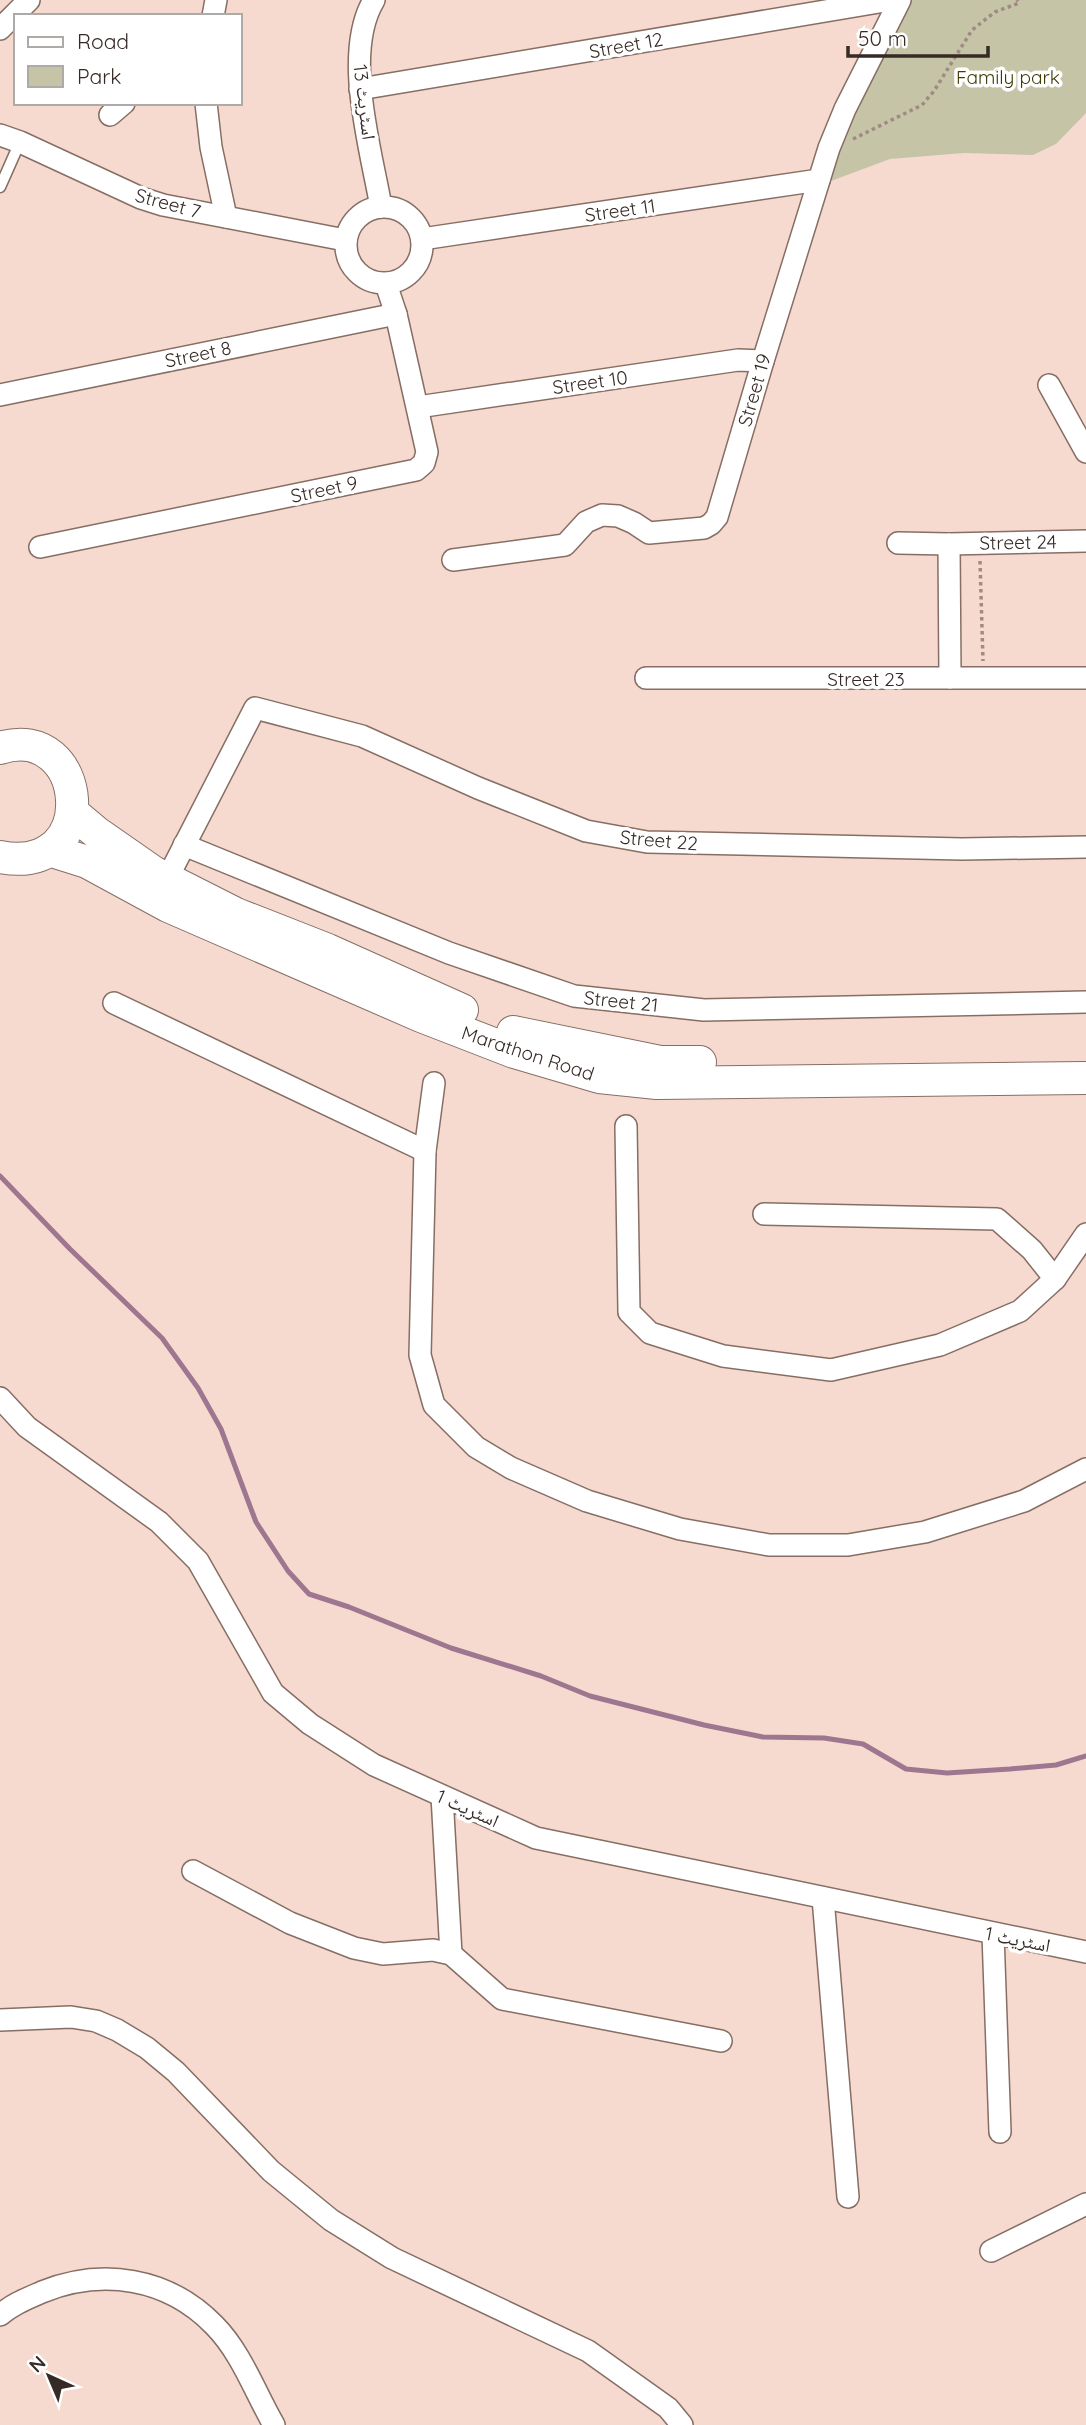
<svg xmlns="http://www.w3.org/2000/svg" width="1086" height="2425" viewBox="0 0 1086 2425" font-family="Quicksand,'Noto Naskh Arabic',sans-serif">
<rect width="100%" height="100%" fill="#f6dacf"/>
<!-- green -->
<path fill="#c5c4a7" d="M 909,0 L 1086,0 L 1086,113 L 1056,144 L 1033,155 L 964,153 L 890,159 L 831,181 L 842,136 Z"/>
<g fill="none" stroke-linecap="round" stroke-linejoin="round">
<!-- stream -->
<path stroke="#9f768f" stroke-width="5" d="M 0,1176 L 70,1249 L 162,1338 L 198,1388 L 221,1429 L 256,1522 L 288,1571 L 309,1594 L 349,1607 L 451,1648 L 541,1676 L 590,1696 L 704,1725 L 763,1737 L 824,1738 L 863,1744 L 906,1769 L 947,1773 L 1010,1769 L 1056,1765 L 1086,1756"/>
<!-- service casing -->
<g stroke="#866e64" stroke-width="13">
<path id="service" d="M 0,187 L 20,142"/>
</g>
<!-- minor casing -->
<g stroke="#866e64" stroke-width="24">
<g id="minor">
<path d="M 374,0 C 342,53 371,149 381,207"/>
<path d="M 213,16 L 216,0"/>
<path d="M 0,29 L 29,0"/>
<path d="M 360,89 L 891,0"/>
<path d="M 206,103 L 211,147 L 226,217"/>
<path d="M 110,115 L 124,103"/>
<path d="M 0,135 L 20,142 L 141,198 L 163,205 L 345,240"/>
<circle cx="384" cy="245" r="38"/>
<path d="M 422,239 L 819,180"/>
<path d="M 1049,385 L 1086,452"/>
<path d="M 0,395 L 396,314"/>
<path d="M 418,407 L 738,360 L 763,361"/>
<path d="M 898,543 L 949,544 L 1086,541"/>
<path d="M 949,544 L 950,678"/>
<path d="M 40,547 L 416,470 L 424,463 L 427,452 L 396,314 L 386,284"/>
<path d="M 453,560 L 565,545 L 586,522 L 602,515 L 618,516 L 634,523 L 649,533 L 704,528 L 711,524 L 717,517 L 763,361 L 829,148 L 845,109 L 900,0"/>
<path d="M 646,678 L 1086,678"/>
<path d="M 184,845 L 449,953 L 574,996 L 704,1010 L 1086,1002"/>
<path d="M 167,879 L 255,708 L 362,736 L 478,788 L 586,831 L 647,842 L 962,849 L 1086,847"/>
<path d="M 114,1003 L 425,1151"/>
<path d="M 434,1083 L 425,1151 L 420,1355 L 434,1405 L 476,1447 L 511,1468 L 587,1501 L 680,1529 L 769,1545 L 848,1545 L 925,1532 L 1024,1501 L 1086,1469"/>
<path d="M 626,1126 L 629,1312 L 650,1333 L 723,1356 L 831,1370 L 940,1345 L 1020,1311 L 1055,1279 L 1086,1234"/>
<path d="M 764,1214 L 997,1219 L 1032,1250 L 1055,1279"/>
<path d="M 0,1398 L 27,1427 L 159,1522 L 198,1561 L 273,1693 L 310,1724 L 374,1765 L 536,1838 L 1086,1952"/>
<path d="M 442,1796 L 451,1954"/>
<path d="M 193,1871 L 290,1923 L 354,1948 L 383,1954 L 433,1950 L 451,1954 L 502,1999 L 721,2041"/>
<path d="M 823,1898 L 848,2197"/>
<path d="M 993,1934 L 1000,2132"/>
<path d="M 0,2020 L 71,2017 L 96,2021 L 117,2030 L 147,2048 L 176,2072 L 271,2171 L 331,2220 L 392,2258 L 588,2351 L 668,2408 L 682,2425"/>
<path d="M 991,2251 L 1086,2204"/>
<path d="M 0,2315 C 13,2304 26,2299 42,2292 C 102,2268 167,2277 214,2325 C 241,2352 255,2392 274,2425"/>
</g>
</g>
<!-- secondary casing -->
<g stroke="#866e64" stroke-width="34">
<g id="secondary">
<path d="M 0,748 C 88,720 104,877 0,857"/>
<path d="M 72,812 L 97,833 L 153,872 L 236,914 L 328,950 L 462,1010"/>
<path d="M 49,850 L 87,862 L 168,906 L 421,1016 L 514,1052 L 599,1077 L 657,1083 L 1086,1078"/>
<path d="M 513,1032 L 660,1062 L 700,1062"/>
</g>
</g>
<!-- path -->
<g stroke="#9f8b83" stroke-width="3.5" stroke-dasharray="3.5 3.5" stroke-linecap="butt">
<path d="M 853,139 L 922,105 L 934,91 L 972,30 L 995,12 L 1019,3 L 1017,0"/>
<path d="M 980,561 L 983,661"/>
</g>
<!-- service -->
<use href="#service" stroke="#fff" stroke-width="10"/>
<!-- minor -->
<use href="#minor" stroke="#fff" stroke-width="21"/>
<!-- secondary -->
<use href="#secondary" stroke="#fff" stroke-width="32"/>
</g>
<g text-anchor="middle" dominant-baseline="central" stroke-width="7" stroke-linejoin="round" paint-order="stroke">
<!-- street labels -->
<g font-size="19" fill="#352a26" stroke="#fff">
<text transform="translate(626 45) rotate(-10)">Street 12</text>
<text transform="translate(365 102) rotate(83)">اسٹریٹ 13</text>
<text transform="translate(168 203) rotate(15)">Street 7</text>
<text transform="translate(620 210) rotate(-8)">Street 11</text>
<text transform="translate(198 354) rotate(-12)">Street 8</text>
<text transform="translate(590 382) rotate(-8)">Street 10</text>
<text transform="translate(754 390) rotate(-74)">Street 19</text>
<text transform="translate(324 489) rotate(-12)">Street 9</text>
<text transform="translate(1018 542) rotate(-1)">Street 24</text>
<text x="866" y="679">Street 23</text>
<text transform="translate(659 840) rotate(5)">Street 22</text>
<text transform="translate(621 1001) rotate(6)">Street 21</text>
<text transform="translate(528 1053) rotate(18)">Marathon Road</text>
<text transform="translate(468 1808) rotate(24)">اسٹریٹ 1</text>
<text transform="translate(1018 1939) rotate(11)">اسٹریٹ 1</text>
</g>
<!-- park labels -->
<g font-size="19" fill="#3f3c02" stroke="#fff">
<text x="1008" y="77">Family park</text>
</g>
</g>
<!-- legend -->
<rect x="14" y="14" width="228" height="91" fill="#ffffff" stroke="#aeaaa8" stroke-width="2"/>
<rect x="28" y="37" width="35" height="10" fill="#ffffff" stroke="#aeaaa8" stroke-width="2"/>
<text x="77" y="49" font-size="21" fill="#352a26">Road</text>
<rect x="28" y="66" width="35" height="21" fill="#c5c4a7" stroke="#aeaaa8" stroke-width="2"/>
<text x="77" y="84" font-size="21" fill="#352a26">Park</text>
<!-- north arrow -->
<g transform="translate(49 2376) rotate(316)" stroke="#ffffff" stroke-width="5" paint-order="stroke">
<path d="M0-5L12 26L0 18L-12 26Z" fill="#352a26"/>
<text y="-10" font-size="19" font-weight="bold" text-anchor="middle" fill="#352a26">N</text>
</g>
<!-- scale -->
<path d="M848 46v10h140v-10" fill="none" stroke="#352a26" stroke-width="3.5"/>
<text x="858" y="46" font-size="21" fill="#352a26" stroke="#ffffff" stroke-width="5" paint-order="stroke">50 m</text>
</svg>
